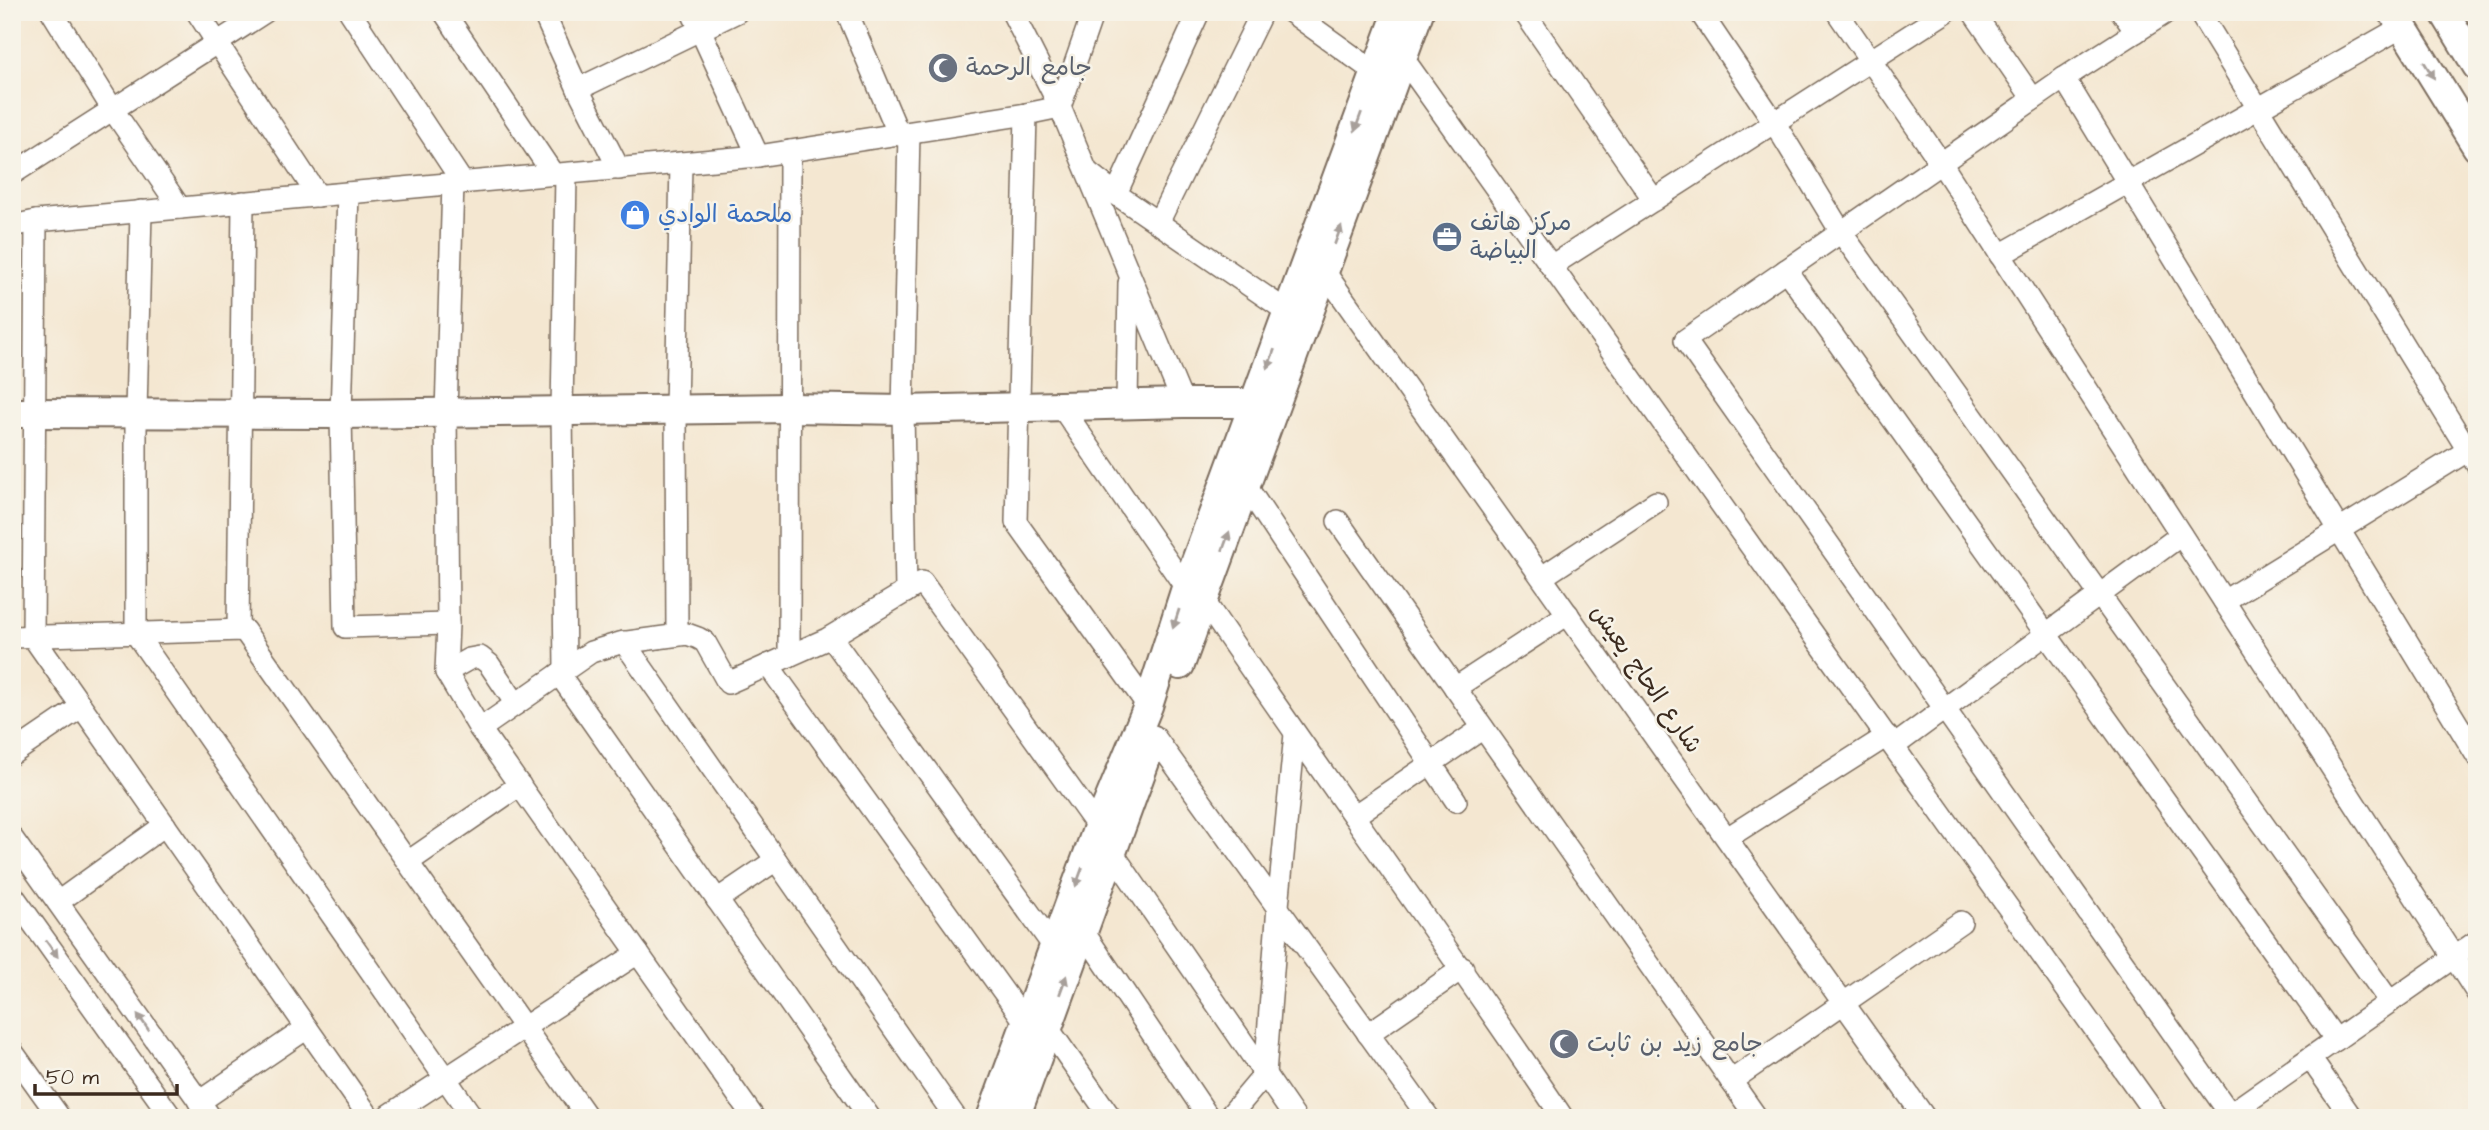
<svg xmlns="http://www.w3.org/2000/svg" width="2489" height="1130" viewBox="0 0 2489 1130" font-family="'Architects Daughter','Playpen Sans Arabic',sans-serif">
<rect width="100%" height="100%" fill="#f7f3e8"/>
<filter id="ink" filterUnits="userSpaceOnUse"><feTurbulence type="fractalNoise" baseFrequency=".0143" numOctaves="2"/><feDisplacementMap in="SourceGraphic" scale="14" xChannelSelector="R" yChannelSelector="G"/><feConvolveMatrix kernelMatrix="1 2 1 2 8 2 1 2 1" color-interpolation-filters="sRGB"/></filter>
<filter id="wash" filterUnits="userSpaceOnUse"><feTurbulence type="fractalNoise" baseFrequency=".00686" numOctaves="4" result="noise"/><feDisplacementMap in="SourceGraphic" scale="28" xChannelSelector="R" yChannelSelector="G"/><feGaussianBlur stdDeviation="1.57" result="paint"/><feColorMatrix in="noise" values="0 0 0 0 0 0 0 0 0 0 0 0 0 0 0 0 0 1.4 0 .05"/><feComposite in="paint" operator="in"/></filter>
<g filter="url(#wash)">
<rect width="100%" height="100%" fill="#f4e7d1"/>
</g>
<g filter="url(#ink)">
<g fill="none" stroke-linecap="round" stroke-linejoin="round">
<!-- minor casing -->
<g stroke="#7c6c5d" stroke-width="24">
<g id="minor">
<path d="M 52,12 L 113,110 L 180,208"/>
<path d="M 197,12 L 318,196"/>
<path d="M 350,12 L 463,183"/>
<path d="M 444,12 L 553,174"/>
<path d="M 543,12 L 578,89 L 619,169"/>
<path d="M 692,12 L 758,156"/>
<path d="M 847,12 L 899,135"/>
<path d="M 1012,12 L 1060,107 L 1183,403"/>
<path d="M 1291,12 L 1376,73"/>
<path d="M 1524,12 L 1654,200"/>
<path d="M 1700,12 L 1774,122 L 1841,232 L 2390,1002"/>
<path d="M 1837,12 L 1941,163 L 2477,993"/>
<path d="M 1973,12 L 2033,99"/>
<path d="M 2122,12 L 2136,32"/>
<path d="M 2167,12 L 2064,78 L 1685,340 L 2230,1114"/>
<path d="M 2199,12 L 2477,465"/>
<path d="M 1403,58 L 2158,1118"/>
<path d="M 2064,78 L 2477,756"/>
<path d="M 578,89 L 737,12"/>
<path d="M 1026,114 L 1016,522 L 1148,706"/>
<path d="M 1089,173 L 1116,194 L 1288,312"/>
<path d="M 12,174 L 265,12"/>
<path d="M 453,183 L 446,413 L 448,624 L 446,672 L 480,729 L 754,1118"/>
<path d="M 348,193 L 341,414 L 345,627 L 448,624"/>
<path d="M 1116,194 L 1199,12"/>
<path d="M 141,211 L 136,412 L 136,634 L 473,1118"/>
<path d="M 36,221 L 33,637 L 370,1118"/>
<path d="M 1158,223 L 1262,12"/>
<path d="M 12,226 L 36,221 L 758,156 L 1026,114 L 1060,107 L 1093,12"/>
<path d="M 2000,255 L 2402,27"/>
<path d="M 1551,266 L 1946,12"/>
<path d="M 1786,270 L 2336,1040"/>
<path d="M 1324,271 L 1925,1118"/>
<path d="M 1127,404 L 1129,283"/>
<path d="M 1061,406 L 1186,588"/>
<path d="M 1246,486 L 1456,801"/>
<path d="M 1338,521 L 1757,1118"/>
<path d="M 1542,577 L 1656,502"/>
<path d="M 906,592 L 903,410 L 909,133"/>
<path d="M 1204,601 C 1322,774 1446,944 1563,1118"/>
<path d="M 2224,601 L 2477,445"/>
<path d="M 238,630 L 243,202"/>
<path d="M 677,635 L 676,410 L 681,163"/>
<path d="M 12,637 L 244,630 L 588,1118"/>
<path d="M 831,637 L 1054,947"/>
<path d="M 624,642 L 956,1118"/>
<path d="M 789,656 L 790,151"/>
<path d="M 768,665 L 1026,1023"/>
<path d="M 565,670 L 562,411 L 566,174"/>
<path d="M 446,672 L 469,659 L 480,657 L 489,664 L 516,704"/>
<path d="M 559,674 L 870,1118"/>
<path d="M 1455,688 L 1568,614"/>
<path d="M 480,729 L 591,652 L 620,643 L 687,634 L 698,638 L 705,642 L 728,683 L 827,639 L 922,582 L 1098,827"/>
<path d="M 1154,736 L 1429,1118"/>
<path d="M 1894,746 L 2181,535"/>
<path d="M 12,754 L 81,707"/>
<path d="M 1354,816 L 1483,728"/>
<path d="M 12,838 L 211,1118"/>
<path d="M 1727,838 L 1887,736"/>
<path d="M 1112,852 L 1295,1118"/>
<path d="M 408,862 L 520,785"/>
<path d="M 12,894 L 172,1118"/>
<path d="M 717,900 L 776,860"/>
<path d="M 58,902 L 165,825"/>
<path d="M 1083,931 L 1209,1118"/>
<path d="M 1048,1028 L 1111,1118"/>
<path d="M 1368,1034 L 1463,968"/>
<path d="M 12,1051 L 60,1118"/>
<path d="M 2310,1058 L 2352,1118"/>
<path d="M 1731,1081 L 1961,922"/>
<path d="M 199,1102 L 307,1028"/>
<path d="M 385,1118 L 638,953"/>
<path d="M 1228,1118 L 1265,1074 L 1278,906 L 1295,734"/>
<path d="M 2224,1118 L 2477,941"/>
</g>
</g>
<!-- major casing -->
<g stroke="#7c6c5d" stroke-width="32">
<g id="major">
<path d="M 2393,12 L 2477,147"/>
<path d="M 2444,12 L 2477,66"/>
<path d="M 12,413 L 341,414 L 791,408 L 903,410 L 1183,403 L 1254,403"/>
<path d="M 1180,665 L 1419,12"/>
<path d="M 991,1118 L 1098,827 L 1148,706 L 1186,588 L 1398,12"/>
<path d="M 1015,1118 L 1147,756"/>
</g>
</g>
<!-- minor -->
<use href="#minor" stroke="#fff" stroke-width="21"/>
<!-- major -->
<use href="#major" stroke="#fff" stroke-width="28"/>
</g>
<!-- one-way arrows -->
<defs><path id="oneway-solid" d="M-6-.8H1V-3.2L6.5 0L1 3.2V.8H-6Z" transform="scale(1.75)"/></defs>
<g fill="#a79f9a">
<use href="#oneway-solid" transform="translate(2429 70) rotate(58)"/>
<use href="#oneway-solid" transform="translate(1358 122) rotate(110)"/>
<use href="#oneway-solid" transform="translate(1338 235) rotate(-70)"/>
<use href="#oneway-solid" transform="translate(1271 359) rotate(110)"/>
<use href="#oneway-solid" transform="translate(1226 541) rotate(-70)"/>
<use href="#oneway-solid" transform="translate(1176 619) rotate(108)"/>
<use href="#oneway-solid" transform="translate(1079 877) rotate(110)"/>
<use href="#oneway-solid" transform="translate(52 949) rotate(54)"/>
<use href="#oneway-solid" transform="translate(1063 985) rotate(-70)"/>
<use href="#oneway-solid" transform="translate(143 1022) rotate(-125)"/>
</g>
</g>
<!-- icons -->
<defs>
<g id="mosque-disc" transform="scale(1.575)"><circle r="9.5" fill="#6b7280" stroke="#f7f3e8"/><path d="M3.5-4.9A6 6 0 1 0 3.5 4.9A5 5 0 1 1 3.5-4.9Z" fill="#fff"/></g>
<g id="shop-disc" transform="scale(1.575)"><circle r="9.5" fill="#3f7fe0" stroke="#f7f3e8"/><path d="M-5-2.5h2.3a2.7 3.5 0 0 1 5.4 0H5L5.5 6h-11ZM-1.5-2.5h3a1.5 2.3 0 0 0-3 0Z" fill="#fff"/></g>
<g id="office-disc" transform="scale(1.575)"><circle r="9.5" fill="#5c6f8a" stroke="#f7f3e8"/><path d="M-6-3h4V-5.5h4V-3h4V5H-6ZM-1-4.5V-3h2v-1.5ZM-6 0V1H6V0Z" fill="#fff"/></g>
</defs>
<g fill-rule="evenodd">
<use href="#mosque-disc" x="943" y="68"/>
<use href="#shop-disc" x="635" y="215"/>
<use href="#office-disc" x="1447" y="237"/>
<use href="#mosque-disc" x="1564" y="1044"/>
</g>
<g text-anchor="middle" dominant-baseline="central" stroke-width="5" stroke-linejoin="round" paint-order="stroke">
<!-- worship labels -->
<g font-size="24" fill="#5b616d" stroke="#f7f3e8" text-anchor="start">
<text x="966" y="68">جامع الرحمة</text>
<text x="1587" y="1044">جامع زيد بن ثابت</text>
</g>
<!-- shop labels -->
<g font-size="24" fill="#366cbe" stroke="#f7f3e8" text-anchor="start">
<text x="658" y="215">ملحمة الوادي</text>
</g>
<!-- service labels -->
<g font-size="24" fill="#4e5e75" stroke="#f7f3e8" text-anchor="start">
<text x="1470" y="223">مركز هاتف<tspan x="1470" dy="28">البياضة</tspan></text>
</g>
<!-- street labels -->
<g font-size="24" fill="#3b2a1e" stroke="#f7f3e8">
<text transform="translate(1646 679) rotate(55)">شارع الحاج يعيش</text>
</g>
</g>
<!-- margin -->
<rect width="2489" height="1130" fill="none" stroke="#f7f3e8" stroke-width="42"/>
<!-- scale -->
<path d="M35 1084v10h142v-10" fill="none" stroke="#3b2a1e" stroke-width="3.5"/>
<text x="46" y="1084" font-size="21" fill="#3b2a1e" stroke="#f7f3e8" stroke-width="5" paint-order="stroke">50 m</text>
</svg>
